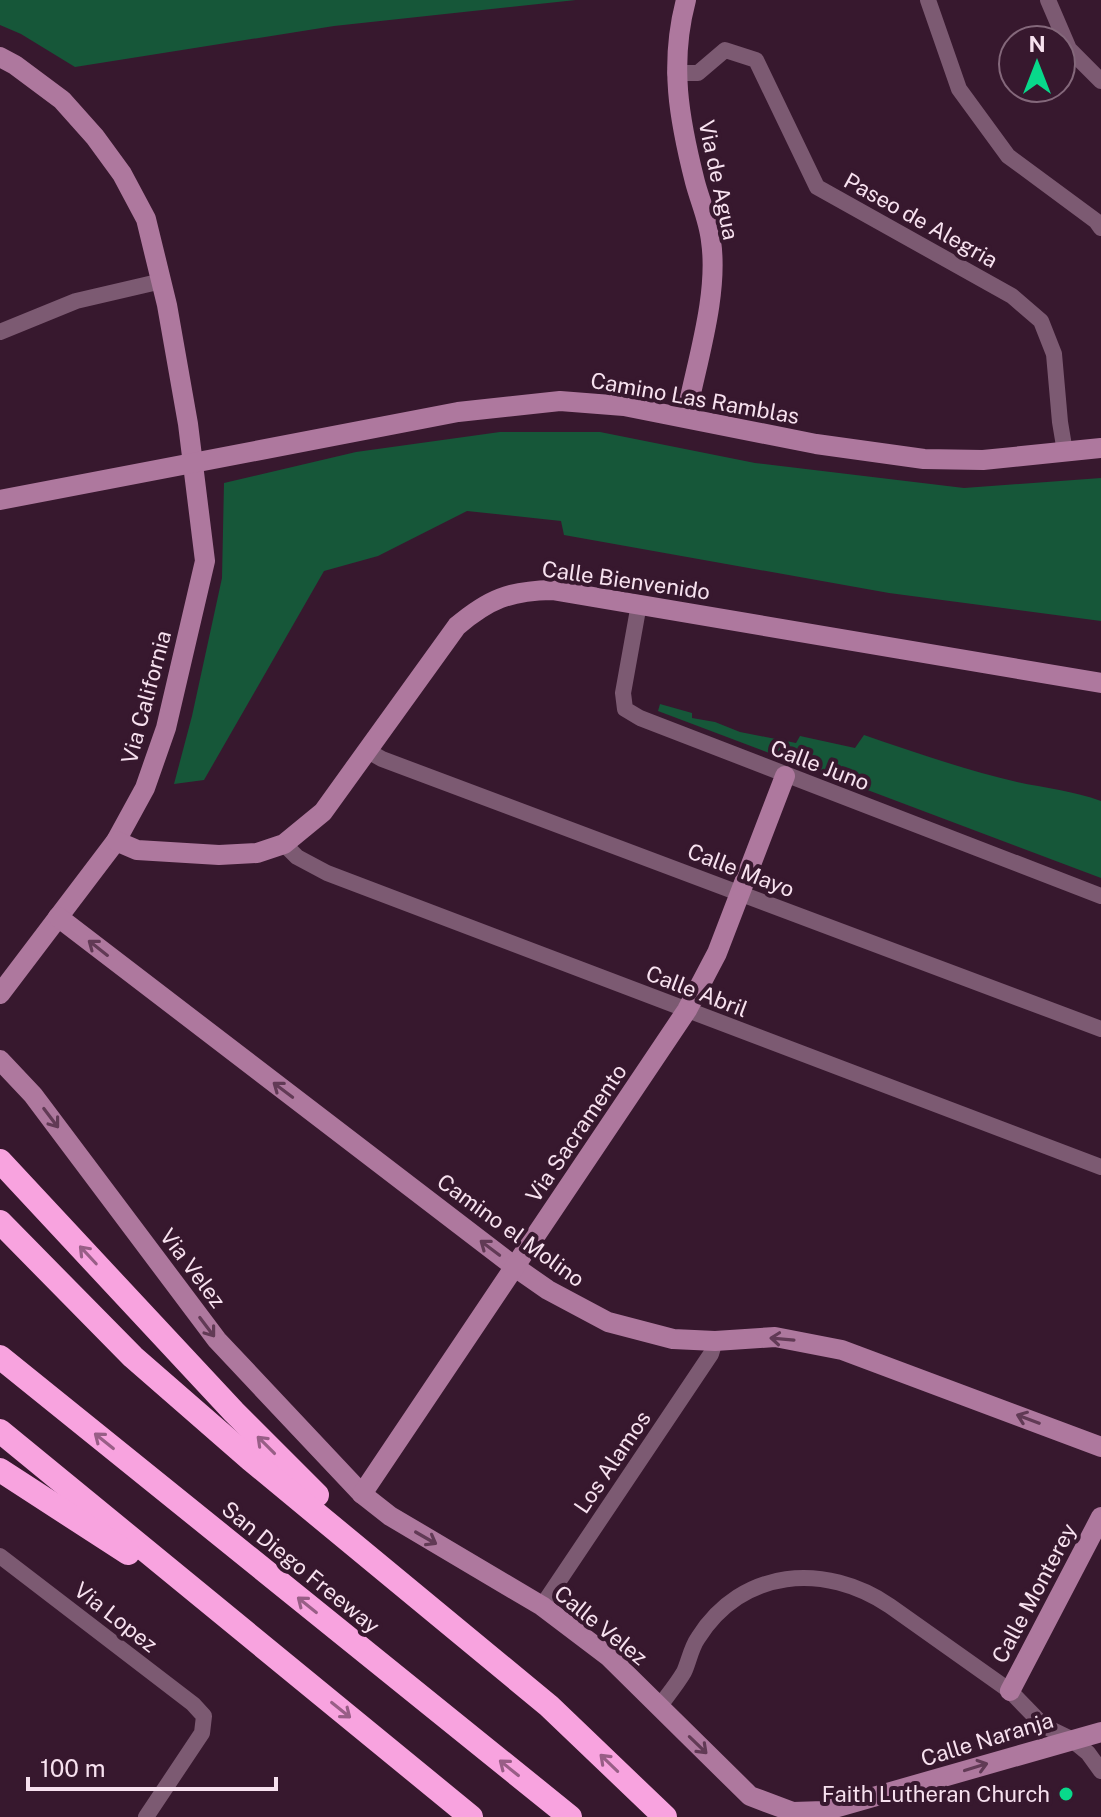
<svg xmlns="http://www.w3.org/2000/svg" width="1101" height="1817" viewBox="0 0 1101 1817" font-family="'Public Sans',sans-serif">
<rect width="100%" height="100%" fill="#37182e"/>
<!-- green -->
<g fill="#165739">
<path d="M 0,0 L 576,0 L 334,26 L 75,67 L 21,34 L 0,25 Z"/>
<path d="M 500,432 L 600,432 L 755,463 L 964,488 L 1101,478 L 1101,621 L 889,593 L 564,535 L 561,521 L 467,511 L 378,556 L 324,571 L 204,780 L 174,784 L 192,716 L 222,578 L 224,483 L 356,452 Z"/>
<path d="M 660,704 L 692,713 L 692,718 L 715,722 L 740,732 L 796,743 L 800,736 L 855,748 L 864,735 C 914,752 965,770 1017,782 C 1045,788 1074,791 1101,801 L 1101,878 L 658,711 Z"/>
</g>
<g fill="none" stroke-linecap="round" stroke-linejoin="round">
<!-- street -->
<g stroke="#7c5a72" stroke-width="16">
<path d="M 928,0 L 959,89 L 1008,156 L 1096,221 L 1101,228"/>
<path d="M 1048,0 L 1069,49 L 1101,81"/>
<path d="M 675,73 L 698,73 L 725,50 L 756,60 L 817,187 L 1012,296 L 1041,321 L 1054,354 L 1060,422 L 1065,452"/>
<path d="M 0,332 L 76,301 L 162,281"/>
<path d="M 639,604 L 623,693 L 625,709 L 640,718 L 1101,896"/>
<path d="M 366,750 L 382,759 L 1101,1029"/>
<path d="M 284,844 L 297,857 L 327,873 L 1101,1167"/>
<path d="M 0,1556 L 193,1704 L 204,1716 L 202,1733 L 146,1817"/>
<path d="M 542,1606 L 711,1354 L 715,1341"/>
<path d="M 659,1707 C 667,1696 677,1684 684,1672 C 689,1661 691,1648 698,1638 C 742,1568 825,1562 890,1606 L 1010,1691 L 1044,1726 L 1071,1739 L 1088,1753 L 1101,1771"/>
</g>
<!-- secondary -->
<g stroke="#ae789e" stroke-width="20">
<path d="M 0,57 L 15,65 L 62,100 L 95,137 L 122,174 L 146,219 L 167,305 L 188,424 L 205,561 L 166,728 L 145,788 L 116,841 L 0,994"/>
<path d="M 686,417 C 696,364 719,295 711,241 C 709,221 700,201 695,182 C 679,119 669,64 686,0"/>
<path d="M 0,500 L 458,412 L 560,401 L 624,406 L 816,444 L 924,459 L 983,460 L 1101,448"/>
<path d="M 116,841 L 137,850 L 219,855 L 257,853 L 284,844 L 323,812 L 457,626 C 489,599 509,591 552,590 L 1101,683"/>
<path d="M 58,917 L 515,1267 L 548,1290 L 608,1322 L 673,1339 L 715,1341 L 775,1337 L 842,1350 L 1101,1447"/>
<path d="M 0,1060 L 33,1095 L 217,1340 L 362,1494 L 390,1516 L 542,1606 L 608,1656 L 750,1796 L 793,1812 L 824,1811 L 1101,1732"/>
<path d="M 362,1494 L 687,1010 L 717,953 L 785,776"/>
<path d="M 1010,1691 L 1101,1517"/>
</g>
<!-- highway -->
<g stroke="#f8a3df" stroke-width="24">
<path d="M 0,1161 L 234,1412 L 317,1495"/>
<path d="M 0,1222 L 133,1357 L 250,1459 L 549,1706 L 665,1817"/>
<path d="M 0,1357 L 570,1817"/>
<path d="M 0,1431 L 471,1817"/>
<path d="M 0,1470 L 128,1553"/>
</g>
</g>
<!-- one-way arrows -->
<defs><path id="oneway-shaft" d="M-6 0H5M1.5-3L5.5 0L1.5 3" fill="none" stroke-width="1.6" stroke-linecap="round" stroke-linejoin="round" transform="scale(2)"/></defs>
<g stroke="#613a55">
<use href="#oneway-shaft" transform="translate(98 948) rotate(-142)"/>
<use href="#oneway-shaft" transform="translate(283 1090) rotate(-143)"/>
<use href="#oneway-shaft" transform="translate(51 1118) rotate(53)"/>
<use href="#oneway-shaft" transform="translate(490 1248) rotate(-143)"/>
<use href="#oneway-shaft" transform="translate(207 1327) rotate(53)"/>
<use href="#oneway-shaft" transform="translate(782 1339) rotate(-175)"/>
<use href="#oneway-shaft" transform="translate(1028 1419) rotate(-159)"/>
<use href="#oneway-shaft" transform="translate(426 1538) rotate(30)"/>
<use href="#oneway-shaft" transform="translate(698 1745) rotate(44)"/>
<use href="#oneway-shaft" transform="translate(976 1767) rotate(-17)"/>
</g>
<g stroke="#985e86">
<use href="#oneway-shaft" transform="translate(88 1255) rotate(-133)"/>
<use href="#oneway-shaft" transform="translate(104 1441) rotate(-141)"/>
<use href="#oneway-shaft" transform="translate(266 1445) rotate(-135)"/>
<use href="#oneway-shaft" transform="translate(307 1605) rotate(-141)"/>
<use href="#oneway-shaft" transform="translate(341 1710) rotate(39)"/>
<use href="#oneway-shaft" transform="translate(609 1763) rotate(-136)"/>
<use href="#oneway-shaft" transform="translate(509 1768) rotate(-141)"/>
</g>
<!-- markers -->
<circle fill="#08d98b" stroke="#37182e" stroke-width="3" cx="1066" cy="1794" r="8"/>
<g text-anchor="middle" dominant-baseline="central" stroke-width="8" stroke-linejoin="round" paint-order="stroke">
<!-- street labels -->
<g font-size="22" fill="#f7e1ef" stroke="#37182e">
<text transform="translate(719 180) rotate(78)">Via de Agua</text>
<text transform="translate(921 220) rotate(29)">Paseo de Alegria</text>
<text transform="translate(695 398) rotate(10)">Camino Las Ramblas</text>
<text transform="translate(626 580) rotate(8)">Calle Bienvenido</text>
<text transform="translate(146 697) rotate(-75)">Via California</text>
<text transform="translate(820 765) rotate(21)">Calle Juno</text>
<text transform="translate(741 870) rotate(21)">Calle Mayo</text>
<text transform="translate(697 991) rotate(21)">Calle Abril</text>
<text transform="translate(576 1133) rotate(-56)">Via Sacramento</text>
<text transform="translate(511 1230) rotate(36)">Camino el Molino</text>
<text transform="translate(193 1268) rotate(53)">Via Velez</text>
<text transform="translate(612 1462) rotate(-56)">Los Alamos</text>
<text transform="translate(301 1567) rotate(39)">San Diego Freeway</text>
<text transform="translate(1034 1593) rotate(-62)">Calle Monterey</text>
<text transform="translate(116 1617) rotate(38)">Via Lopez</text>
<text transform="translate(601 1625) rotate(39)">Calle Velez</text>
<text transform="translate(987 1739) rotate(-17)">Calle Naranja</text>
</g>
<!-- poi labels -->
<g font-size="22" fill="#f7e1ef" stroke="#37182e" text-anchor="end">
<text x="1050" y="1794">Faith Lutheran Church</text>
</g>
</g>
<!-- north arrow -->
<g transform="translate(1037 64)"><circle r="38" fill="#37182e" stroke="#84687b" stroke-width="2"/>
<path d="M0-6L14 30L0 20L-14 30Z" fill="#08d98b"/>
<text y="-12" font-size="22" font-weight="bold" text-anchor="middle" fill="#f7e1ef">N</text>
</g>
<!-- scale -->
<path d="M28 1777v12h248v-12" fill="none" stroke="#f7e1ef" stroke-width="4"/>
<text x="40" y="1777" font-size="24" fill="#f7e1ef" stroke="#37182e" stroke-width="6" paint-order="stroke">100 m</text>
</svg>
